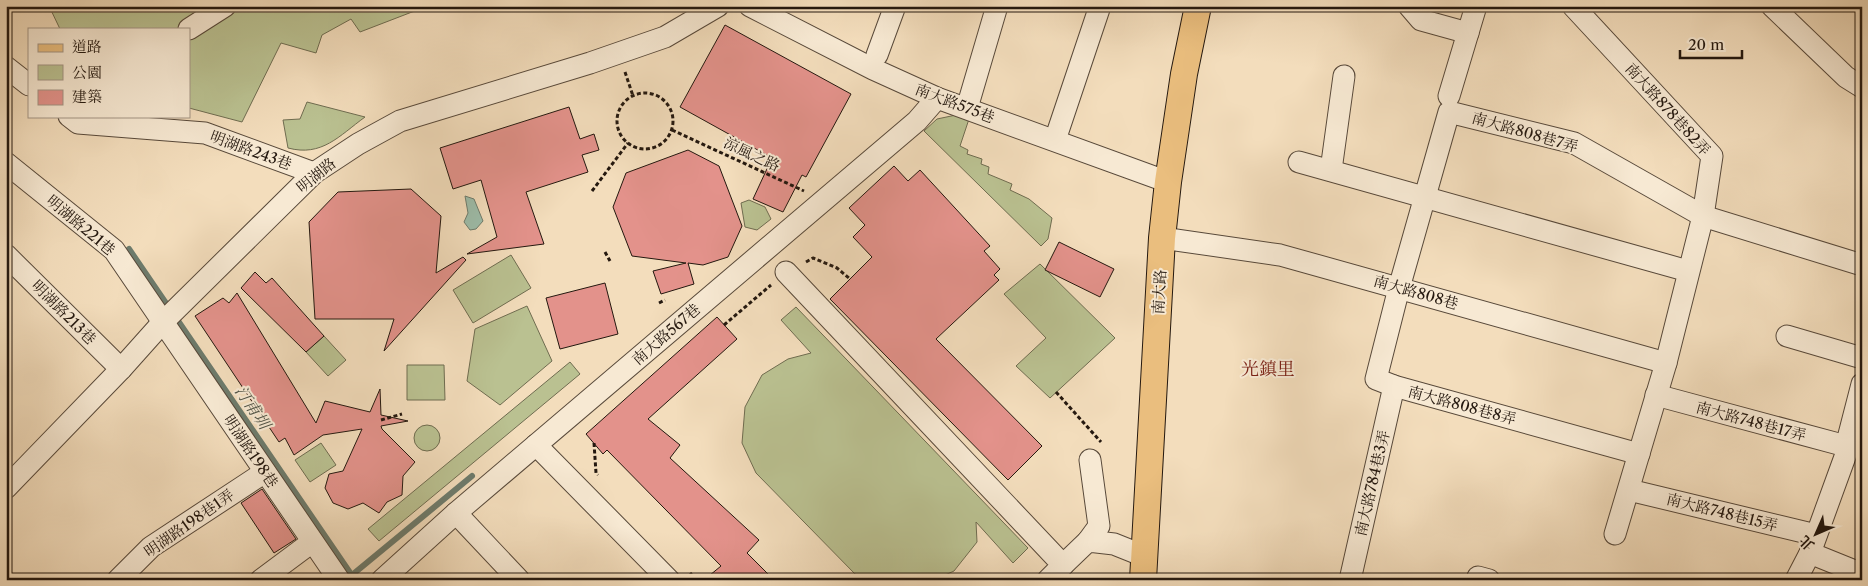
<svg xmlns="http://www.w3.org/2000/svg" width="1868" height="586" viewBox="0 0 1868 586" font-family="'Libre Caslon Text','Noto Serif TC',serif">
<rect width="100%" height="100%" fill="#f3ddbc"/>
<filter id="stains"><feTurbulence type="fractalNoise" baseFrequency=".004" numOctaves="4"/><feColorMatrix values="0 0 0 0 .2 0 0 0 0 .09 0 0 0 0 .02 0 0 0 .5 -.17"/></filter>
<radialGradient id="worn" r=".72"><stop offset=".6" stop-color="#630" stop-opacity="0"/><stop offset="1" stop-color="#630" stop-opacity=".3"/></radialGradient>
<!-- green -->
<g fill="#bac191" stroke="#6f6c50">
<path d="M 49,6 L 434,6 L 412,12 L 360,32 L 351,19 L 322,35 L 316,53 L 281,43 L 242,122 L 189,108 L 189,29 L 60,29 Z"/>
<path d="M 307,102 L 365,117 C 339,136 322,157 288,148 L 283,120 L 300,119 Z"/>
<path d="M 956,115 L 969,119 L 960,146 L 968,150 L 967,154 L 982,159 L 981,164 L 989,167 L 988,174 L 1012,184 L 1010,190 L 1029,199 L 1052,218 L 1048,239 L 1041,246 L 924,131 L 937,119 Z"/>
<path d="M 749,200 L 765,207 L 771,219 L 757,230 L 745,227 L 741,203 Z"/>
<path d="M 511,255 L 531,288 L 473,323 L 453,290 Z"/>
<path d="M 1040,264 L 1115,338 L 1050,398 L 1016,366 L 1046,338 L 1004,294 Z"/>
<path d="M 527,306 L 552,361 L 500,405 L 467,381 L 475,329 Z"/>
<path d="M 796,307 L 1028,548 L 1013,563 L 976,522 L 977,542 L 954,571 L 934,580 L 870,580 L 855,574 L 756,473 L 742,443 L 745,407 L 762,375 L 788,359 L 811,353 L 781,320 Z"/>
<path d="M 324,336 L 346,360 L 328,376 L 306,352 Z"/>
<path d="M 570,362 L 580,374 L 379,541 L 368,529 Z"/>
<path d="M 407,365 L 444,365 L 445,400 L 407,400 Z"/>
<circle cx="427" cy="438" r="13"/>
<path d="M 321,443 L 336,465 L 310,482 L 295,460 Z"/>
</g>
<!-- water -->
<path fill="#9dbdaa" stroke="#6d7b6c" d="M 465,196 L 474,199 L 483,221 L 476,229 L 470,230 L 464,222 L 468,213 Z"/>
<g fill="none" stroke-linecap="round" stroke-linejoin="round">
<!-- stream -->
<g stroke="#6d7b6c" stroke-width="6">
<path d="M 129,249 L 355,580"/>
<path d="M 352,575 L 472,476"/>
</g>
</g>
<!-- building -->
<g fill="#e3928b" stroke="#24180f">
<path d="M 725,25 L 851,94 L 806,177 L 802,175 L 783,212 L 753,199 L 772,158 L 680,107 Z"/>
<path d="M 569,107 L 580,139 L 594,134 L 599,150 L 582,155 L 588,172 L 526,192 L 544,244 L 467,254 L 497,237 L 481,180 L 453,189 L 440,148 Z"/>
<path d="M 688,150 L 719,166 L 742,226 L 728,257 L 703,265 L 688,263 L 694,284 L 661,294 L 653,271 L 686,263 L 632,256 L 613,207 L 626,173 Z"/>
<path d="M 894,166 L 908,181 L 920,170 L 990,246 L 984,251 L 1000,269 L 994,275 L 999,280 L 936,339 L 1042,446 L 1008,480 L 830,299 L 872,257 L 853,237 L 865,225 L 849,208 Z"/>
<path d="M 411,189 L 441,216 L 436,273 L 463,257 L 466,260 L 384,351 L 394,319 L 315,319 L 309,222 L 338,192 Z"/>
<path d="M 1059,242 L 1114,269 L 1100,297 L 1045,270 Z"/>
<path d="M 255,272 L 266,283 L 272,278 L 324,336 L 306,352 L 241,288 Z"/>
<path d="M 605,283 L 618,334 L 560,349 L 546,298 Z"/>
<path d="M 237,293 L 316,423 L 325,401 L 370,412 L 380,389 L 381,415 L 408,421 L 381,426 L 382,429 L 415,462 L 403,476 L 402,495 L 387,502 L 379,513 L 363,503 L 348,509 L 333,503 L 325,488 L 329,474 L 343,471 L 362,429 L 323,435 L 294,455 L 285,438 L 279,442 L 195,316 L 223,298 L 229,303 Z"/>
<path d="M 717,317 L 737,339 L 648,419 L 680,445 L 670,458 L 759,540 L 747,553 L 774,580 L 704,580 L 721,566 L 607,450 L 603,454 L 586,434 Z"/>
<path d="M 262,489 L 296,539 L 274,553 L 241,503 Z"/>
</g>
<g fill="none" stroke-linecap="round" stroke-linejoin="round">
<!-- minor casing -->
<g stroke="#58493a" stroke-width="23">
<g id="minor">
<path d="M 750,6 L 873,69 L 937,98 L 1168,182"/>
<path d="M 1409,6 L 1421,20 L 1468,33"/>
<path d="M 1573,6 L 1712,156 L 1703,216 L 1666,363 L 1615,534"/>
<path d="M 1772,6 L 1846,77 L 1862,87"/>
<path d="M 189,29 L 225,6"/>
<path d="M 877,55 L 895,6"/>
<path d="M 6,67 L 29,85"/>
<path d="M 1449,96 L 1476,6"/>
<path d="M 967,108 L 997,6"/>
<path d="M 69,116 L 78,123 L 205,133 L 314,173"/>
<path d="M 1055,140 L 1100,6"/>
<path d="M 1299,162 L 1688,271"/>
<path d="M 6,163 L 114,250 L 339,580"/>
<path d="M 1331,170 L 1344,76"/>
<path d="M 1162,238 L 1280,255 L 1666,363"/>
<path d="M 6,255 L 121,369"/>
<path d="M 786,272 L 1063,565 L 1048,580"/>
<path d="M 1787,336 L 1862,358"/>
<path d="M 1656,395 L 1846,446"/>
<path d="M 536,445 L 669,580"/>
<path d="M 1639,454 L 1394,386 L 1376,379 L 1399,288 L 1449,112 L 1574,143 L 1703,216 L 1862,265"/>
<path d="M 6,488 L 121,369 L 163,322 L 314,173 L 358,144 L 400,121 L 590,63 L 665,37 L 718,6"/>
<path d="M 1629,490 L 1816,535"/>
<path d="M 456,513 L 519,580"/>
<path d="M 1088,541 L 1099,526 L 1090,460"/>
<path d="M 1810,553 L 1862,574"/>
<path d="M 1063,565 L 1088,541 L 1114,544 L 1144,556"/>
<path d="M 118,580 L 151,547 L 265,472"/>
<path d="M 261,580 L 312,542"/>
<path d="M 382,580 L 456,513 L 917,121 L 937,98"/>
<path d="M 1350,580 L 1394,386"/>
<path d="M 1478,580 L 1478,577 L 1489,580"/>
<path d="M 1796,580 L 1810,553 L 1846,454 L 1846,446 L 1862,384"/>
</g>
</g>
<!-- major casing -->
<g stroke="#24180f" stroke-width="28">
<path id="major" d="M 1143,580 L 1162,238 L 1168,182 L 1184,74 L 1198,6"/>
</g>
<!-- path -->
<g stroke="#24180f" stroke-width="3" stroke-dasharray="4 2.5" stroke-linecap="butt">
<path d="M 625,72 L 633,96"/>
<circle cx="645" cy="121" r="28"/>
<path d="M 672,130 L 804,191"/>
<path d="M 592,191 L 628,143"/>
<path d="M 605,252 L 610,261"/>
<path d="M 806,262 L 813,258 L 837,268 L 850,279"/>
<path d="M 659,303 L 665,300"/>
<path d="M 724,325 L 771,285"/>
<path d="M 1056,392 L 1101,442"/>
<path d="M 381,420 L 402,414"/>
<path d="M 594,443 L 596,473 L 598,475"/>
<path d="M 690,573 L 696,580"/>
</g>
<!-- minor -->
<use href="#minor" stroke="#f7e9d3" stroke-width="21"/>
<!-- major -->
<use href="#major" stroke="#eabe7e" stroke-width="26"/>
</g>
<g text-anchor="middle" dominant-baseline="central" stroke-width="4" stroke-linejoin="round" paint-order="stroke">
<!-- street labels -->
<g font-size="15" fill="#24180f" stroke="#f7e9d3">
<text transform="translate(955 103) rotate(21)">南大路575巷</text>
<text transform="translate(1668 109) rotate(48)">南大路878巷82弄</text>
<text transform="translate(1525 132) rotate(16)">南大路808巷7弄</text>
<text transform="translate(251 150) rotate(20)">明湖路243巷</text>
<text transform="translate(752 154) rotate(25)">涼風之路</text>
<text transform="translate(316 175) rotate(-39)">明湖路</text>
<text transform="translate(81 225) rotate(40)">明湖路221巷</text>
<text transform="translate(1159 292) rotate(-87)">南大路</text>
<text transform="translate(1416 292) rotate(16)">南大路808巷</text>
<text transform="translate(64 312) rotate(45)">明湖路213巷</text>
<text transform="translate(666 334) rotate(-41)">南大路567巷</text>
<text transform="translate(1462 405) rotate(15)">南大路808巷8弄</text>
<text transform="translate(1751 421) rotate(15)">南大路748巷17弄</text>
<text transform="translate(251 451) rotate(56)">明湖路198巷</text>
<text transform="translate(1372 483) rotate(-77)">南大路784巷3弄</text>
<text transform="translate(1722 512) rotate(14)">南大路748巷15弄</text>
<text transform="translate(189 523) rotate(-35)">明湖路198巷1弄</text>
</g>
<!-- water labels -->
<g font-size="16" font-style="italic" fill="#4e5245" stroke="#f7e9d3">
<text transform="translate(253 407) rotate(56)">汀甫圳</text>
</g>
<!-- quarter labels -->
<g font-size="18" fill="#7a1f14" stroke="#f7e9d3">
<text x="1268" y="369">光鎮里</text>
</g>
</g>
<!-- margin -->
<rect width="1868" height="586" fill="none" stroke="#f3ddbc" stroke-width="25"/>
<rect x="8" y="8" width="1853" height="571" fill="none" stroke="#24180f" stroke-width="2.5"/>
<rect x="12" y="12" width="1843" height="561" fill="none" stroke="#24180f"/>
<!-- legend -->
<rect x="28" y="28" width="162" height="90" fill="#f7e9d3" stroke="#a39585"/>
<rect x="38" y="44" width="25" height="8" fill="#eabe7e" stroke="#a39585"/>
<text x="72" y="52" font-size="15" fill="#24180f">道路</text>
<rect x="38" y="65" width="25" height="15" fill="#bac191" stroke="#a39585"/>
<text x="72" y="78" font-size="15" fill="#24180f">公園</text>
<rect x="38" y="90" width="25" height="15" fill="#e3928b" stroke="#a39585"/>
<text x="72" y="102" font-size="15" fill="#24180f">建築</text>
<!-- north arrow -->
<g transform="translate(1816 534) rotate(225)" stroke="#f7e9d3" stroke-width="4" paint-order="stroke">
<path d="M0-4L9 19L0 12L-9 19Z" fill="#24180f"/>
<text y="-8" font-size="14" font-weight="bold" text-anchor="middle" fill="#24180f">北</text>
</g>
<!-- scale -->
<path d="M1680 50v8h62v-8" fill="none" stroke="#24180f" stroke-width="2.5"/>
<text x="1688" y="50" font-size="15" fill="#24180f" stroke="#f7e9d3" stroke-width="4" paint-order="stroke">20 m</text>
<rect width="100%" height="100%" filter="url(#stains)"/>
<rect width="100%" height="100%" fill="url(#worn)"/>
</svg>
